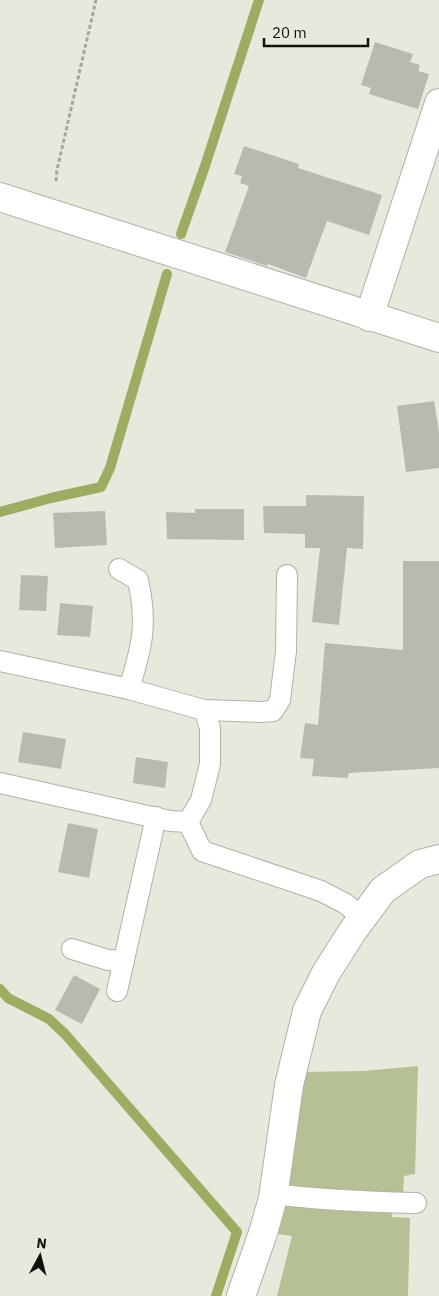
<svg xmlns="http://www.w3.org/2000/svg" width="439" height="1296" viewBox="0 0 439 1296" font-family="'IBM Plex Sans',sans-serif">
<rect width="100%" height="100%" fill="#e6eadd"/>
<!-- green -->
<g fill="#b5c194">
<path d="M 418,1066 L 415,1174 L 404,1176 L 403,1197 L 289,1191 L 289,1141 L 301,1072 L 364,1071 Z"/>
<path d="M 287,1202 L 391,1208 L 392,1217 L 410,1218 L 408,1296 L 277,1296 L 292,1236 L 278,1234 Z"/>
</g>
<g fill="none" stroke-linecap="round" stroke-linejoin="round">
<!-- stream -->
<g stroke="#9cad63" stroke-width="10">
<path d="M 181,234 L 205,166 L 259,0"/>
<path d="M 0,512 L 51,498 L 101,487 L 110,468 L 167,274"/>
<path d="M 0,989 L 8,998 L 49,1019 L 65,1034 L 237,1232 L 216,1296"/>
</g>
</g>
<!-- building -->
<g fill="#b7baae">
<path d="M 375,42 L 413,54 L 410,62 L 420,65 L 418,71 L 429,74 L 418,109 L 369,94 L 371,88 L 361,85 Z"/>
<path d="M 244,146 L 299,164 L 298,168 L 382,195 L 369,235 L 327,221 L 306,278 L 268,264 L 267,266 L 225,252 L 249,186 L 240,183 L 242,176 L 234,174 Z"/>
<path d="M 434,401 L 439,432 L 439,468 L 406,472 L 397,406 Z"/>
<path d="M 306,495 L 364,496 L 363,549 L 347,548 L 339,625 L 312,622 L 320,548 L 305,548 L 305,534 L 264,533 L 263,506 L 306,506 Z"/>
<path d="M 195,509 L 244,509 L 244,540 L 167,539 L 166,512 L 195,513 Z"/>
<path d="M 105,511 L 107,545 L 55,548 L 53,513 Z"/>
<path d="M 403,561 L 439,561 L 439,768 L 349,773 L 348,778 L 312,776 L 314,759 L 300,758 L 305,723 L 318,725 L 325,643 L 403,650 Z"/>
<path d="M 21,575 L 48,576 L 46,611 L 19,610 Z"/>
<path d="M 60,603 L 93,606 L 90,637 L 57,635 Z"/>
<path d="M 23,732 L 66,739 L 61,769 L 18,762 Z"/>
<path d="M 136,757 L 168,762 L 165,788 L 133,783 Z"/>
<path d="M 68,823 L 98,829 L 89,878 L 58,872 Z"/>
<path d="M 74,975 L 100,989 L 82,1024 L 55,1010 Z"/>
</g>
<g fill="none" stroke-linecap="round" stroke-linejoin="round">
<!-- service casing -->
<g stroke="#afb2a6" stroke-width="22">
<g id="service">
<path d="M 119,569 L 138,580 C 148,625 142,646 129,689"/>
<path d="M 0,661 L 129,689 L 204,710 L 210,728 L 210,764 L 201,800 L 188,822 L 170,821 L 0,783"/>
<path d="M 204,710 L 262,712 L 273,711 L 280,700 L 286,651 L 287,575"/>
<path d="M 188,822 L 202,851 L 321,891 L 346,904 L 362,918"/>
<path d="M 72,949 L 108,960 L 124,961"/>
<path d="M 117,991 L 156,817"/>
<path d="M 273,1194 C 321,1200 368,1202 416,1203"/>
</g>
</g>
<!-- minor casing -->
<g stroke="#afb2a6" stroke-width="30">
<g id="minor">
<path d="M 0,197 L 439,338"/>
<path d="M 369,317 L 439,103"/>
<path d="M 241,1296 L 263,1233 L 273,1198 L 289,1085 L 307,1011 L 326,973 L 352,932 L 383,890 L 420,864 L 439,859"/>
</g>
</g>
<!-- path -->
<path stroke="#a4a79d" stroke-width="3" stroke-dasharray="4 2.5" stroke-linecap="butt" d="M 56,181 L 57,170 L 96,0"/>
<!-- service -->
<use href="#service" stroke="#fff" stroke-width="20"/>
<!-- minor -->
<use href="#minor" stroke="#fff" stroke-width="28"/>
</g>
<!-- north arrow -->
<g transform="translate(40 1256) rotate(7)" stroke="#e6eadd" stroke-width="4" paint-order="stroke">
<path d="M0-4L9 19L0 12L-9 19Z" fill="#11120e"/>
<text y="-8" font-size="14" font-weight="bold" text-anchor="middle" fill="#11120e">N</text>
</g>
<!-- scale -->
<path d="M264 38v8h104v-8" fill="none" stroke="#11120e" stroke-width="2.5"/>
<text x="272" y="38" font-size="15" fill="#11120e" stroke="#e6eadd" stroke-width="4" paint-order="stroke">20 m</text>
</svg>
